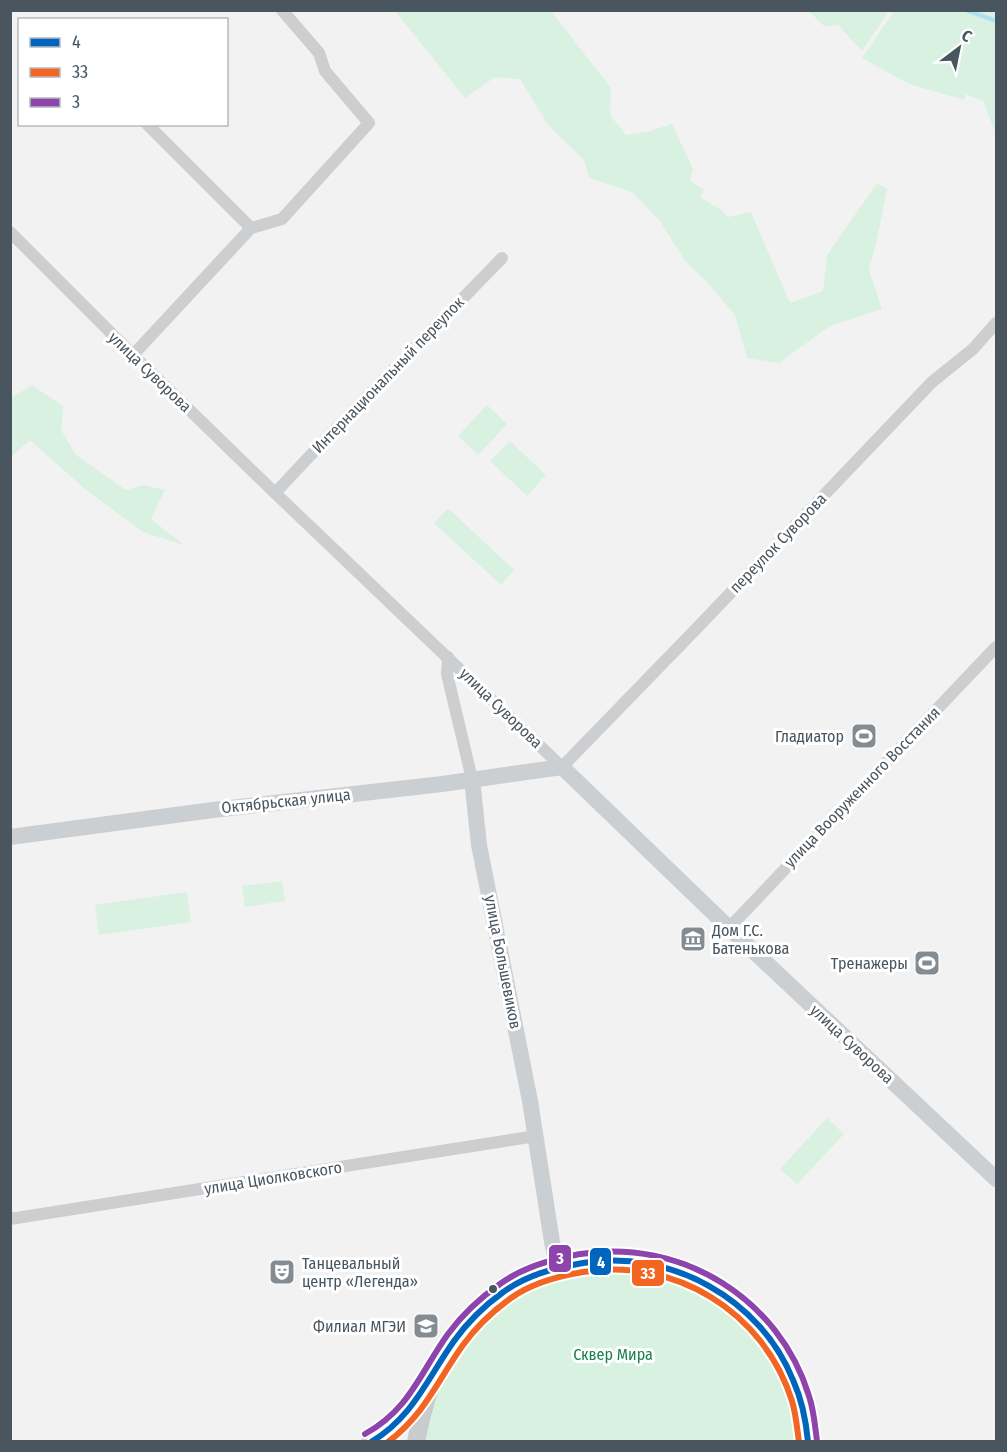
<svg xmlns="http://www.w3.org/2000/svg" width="1007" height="1452" viewBox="0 0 1007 1452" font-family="'Fira Sans Condensed',sans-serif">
<rect width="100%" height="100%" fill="#f3f2f2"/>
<!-- green -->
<g fill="#d8f1e0">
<path d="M 395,11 L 551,11 L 611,88 L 610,115 L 626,135 L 650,131 L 672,124 L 693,169 L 690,180 L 704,190 L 700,197 L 721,210 L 728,217 L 751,212 L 790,303 L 823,291 L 827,255 L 877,183 L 887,189 L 877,239 L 869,270 L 882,309 L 830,326 L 779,363 L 747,358 L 735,315 L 707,282 L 686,262 L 659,220 L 632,192 L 589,178 L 584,160 L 548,125 L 520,79 L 495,77 L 465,98 Z"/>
<path d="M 809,11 L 889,11 L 862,51 L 838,25 L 824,26 Z"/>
<path d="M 894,11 L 996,11 L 996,134 L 983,101 L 966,94 L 964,100 L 909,84 L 862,58 Z"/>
<path d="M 32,385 L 63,406 L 61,430 L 76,455 L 126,490 L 143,485 L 165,490 L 151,519 L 184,545 L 143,532 L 85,489 L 30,440 L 11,457 L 11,398 Z"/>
<path d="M 487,405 L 507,424 L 478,455 L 458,436 Z"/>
<path d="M 510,441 L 546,475 L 527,496 L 490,461 Z"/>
<path d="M 448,508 L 514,570 L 501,585 L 434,523 Z"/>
<path d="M 282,881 L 285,901 L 245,907 L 242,886 Z"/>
<path d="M 187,892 L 191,922 L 99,935 L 95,905 Z"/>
<path d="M 827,1118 L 844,1134 L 797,1184 L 780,1169 Z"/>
<path d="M 600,1266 L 673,1275 L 707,1291 L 738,1312 L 777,1361 L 796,1408 L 801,1442 L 424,1442 L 426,1425 L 451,1357 L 498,1304 L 529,1285 Z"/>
</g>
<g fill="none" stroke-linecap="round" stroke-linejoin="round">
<!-- stream -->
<path stroke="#ade2ee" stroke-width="4.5" d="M 966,10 L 996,21"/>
<!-- street -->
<g stroke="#ccced0" stroke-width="12">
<path d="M 147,124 L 251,228"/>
<path d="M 10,232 L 133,355 L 275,493 L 562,767 L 697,628 L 932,382 L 973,349 L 996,323"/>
<path d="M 133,355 L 251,228 L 282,219 L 369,123 L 325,71 L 319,53 L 282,10"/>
<path d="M 275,493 L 322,443 L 502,258"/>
<path d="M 448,657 L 447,674 L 472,779"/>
<path d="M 729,928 L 996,647"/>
<path d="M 10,1219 L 536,1136"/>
</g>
<!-- secondary -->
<g stroke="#cccfd2" stroke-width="16">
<path d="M 472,779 L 479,845 L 530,1101 L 552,1242 L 558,1268"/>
<path d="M 10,837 L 213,810 L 442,784 L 562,767 L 729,928 L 996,1179"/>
</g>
<!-- primary -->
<g stroke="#c8cccf" stroke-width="18">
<path d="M 370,1442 C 395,1430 408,1412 423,1390"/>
<path d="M 416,1442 C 426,1391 437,1359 473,1320 C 481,1311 489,1302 499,1295 C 514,1284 530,1277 548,1271 C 584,1259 623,1257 660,1266 C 740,1284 804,1360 808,1442"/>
</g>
<!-- bus-1 casing -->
<g stroke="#fff" stroke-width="10">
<path id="bus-1" d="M 371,1442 C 413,1417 427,1379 454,1341 C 467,1323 484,1306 502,1293 C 526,1275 554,1268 583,1263 C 670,1249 760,1298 793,1380 C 802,1400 806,1420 808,1442"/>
</g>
<!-- bus-2 casing -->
<g stroke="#fff" stroke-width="10">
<path id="bus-2" d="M 388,1442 C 426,1413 437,1381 463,1345 C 476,1327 493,1311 511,1298 C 532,1283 558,1276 583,1272 C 675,1257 764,1312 792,1401 C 796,1414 797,1428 799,1442"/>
</g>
<!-- bus-3 casing -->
<g stroke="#fff" stroke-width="10">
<path id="bus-3" d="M 365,1434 C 410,1409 420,1373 448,1334 C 462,1315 480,1298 500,1284 C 523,1267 552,1259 580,1254 C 681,1238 779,1298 809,1396 C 814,1411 815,1426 817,1441"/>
</g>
<!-- bus-1 -->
<use href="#bus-1" stroke="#0065bd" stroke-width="6"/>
<!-- bus-2 -->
<use href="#bus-2" stroke="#f26522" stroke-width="6"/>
<!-- bus-3 -->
<use href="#bus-3" stroke="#8e44ad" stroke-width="6"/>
</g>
<!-- icons -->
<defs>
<g id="stadium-square" transform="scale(1.35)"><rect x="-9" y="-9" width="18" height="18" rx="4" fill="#848c92" stroke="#fff"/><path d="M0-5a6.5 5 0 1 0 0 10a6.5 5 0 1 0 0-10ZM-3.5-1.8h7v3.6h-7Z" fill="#fff"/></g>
<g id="museum-square" transform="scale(1.35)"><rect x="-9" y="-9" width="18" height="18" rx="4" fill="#848c92" stroke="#fff"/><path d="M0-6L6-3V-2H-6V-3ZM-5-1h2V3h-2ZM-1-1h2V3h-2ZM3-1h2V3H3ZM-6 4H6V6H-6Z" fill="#fff"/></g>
<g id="theatre-square" transform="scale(1.35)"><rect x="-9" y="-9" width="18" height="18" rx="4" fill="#848c92" stroke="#fff"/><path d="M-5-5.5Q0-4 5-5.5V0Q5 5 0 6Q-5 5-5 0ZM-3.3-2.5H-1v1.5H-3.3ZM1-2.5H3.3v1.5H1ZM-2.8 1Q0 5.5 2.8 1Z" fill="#fff"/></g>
<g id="university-square" transform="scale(1.35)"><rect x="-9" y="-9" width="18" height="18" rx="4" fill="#848c92" stroke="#fff"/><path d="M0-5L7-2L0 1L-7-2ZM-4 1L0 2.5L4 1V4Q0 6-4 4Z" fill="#fff"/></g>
</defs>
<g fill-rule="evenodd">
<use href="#stadium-square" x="864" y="736"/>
<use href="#museum-square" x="693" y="939"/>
<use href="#stadium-square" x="927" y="963"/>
<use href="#theatre-square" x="282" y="1272"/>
<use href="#university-square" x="426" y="1326"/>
</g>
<!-- markers -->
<circle fill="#49555f" stroke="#fff" stroke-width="2" cx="493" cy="1289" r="5"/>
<g text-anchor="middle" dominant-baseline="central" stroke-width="6" stroke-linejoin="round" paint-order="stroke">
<!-- street labels -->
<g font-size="16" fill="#49555f" stroke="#fff">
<text transform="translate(150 372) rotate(44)">улица Суворова</text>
<text transform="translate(388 375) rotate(-46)">Интернациональный переулок</text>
<text transform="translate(778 543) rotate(-46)">переулок Суворова</text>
<text transform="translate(501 708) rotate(44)">улица Суворова</text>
<text transform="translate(862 787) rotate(-46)">улица Вооруженного Восстания</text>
<text transform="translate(286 801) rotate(-6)">Октябрьская улица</text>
<text transform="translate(503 962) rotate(79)">улица Большевиков</text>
<text transform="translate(852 1044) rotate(43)">улица Суворова</text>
<text transform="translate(273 1178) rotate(-9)">улица Циолковского</text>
</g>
<!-- poi labels -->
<g font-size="16" fill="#49555f" stroke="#fff" text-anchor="end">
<text x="844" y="736">Гладиатор</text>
<text x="712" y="930" text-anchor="start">Дом Г.С.<tspan x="712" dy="18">Батенькова</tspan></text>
<text x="908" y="963">Тренажеры</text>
<text x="302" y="1263" text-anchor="start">Танцевальный<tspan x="302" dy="18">центр «Легенда»</tspan></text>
<text x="406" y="1326">Филиал МГЭИ</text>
</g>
<!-- park labels -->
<g font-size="16" fill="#18824a" stroke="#fff">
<text x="613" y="1354">Сквер Мира</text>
</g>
</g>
<g stroke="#fff" stroke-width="2">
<rect x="548" y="1244" width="24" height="29" rx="6" fill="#8e44ad"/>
<rect x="589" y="1247" width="23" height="29" rx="6" fill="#0065bd"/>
<rect x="631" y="1259" width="34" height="28" rx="6" fill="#f26522"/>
</g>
<g font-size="16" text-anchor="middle" font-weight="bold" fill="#fff">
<text x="560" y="1264">3</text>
<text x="601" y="1268">4</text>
<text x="648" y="1279">33</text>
</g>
<!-- border -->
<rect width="1007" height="1452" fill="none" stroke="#49555f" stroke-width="24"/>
<!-- legend -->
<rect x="18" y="18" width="210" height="108" fill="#ffffff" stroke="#b6bbbf" stroke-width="1.5"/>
<rect x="30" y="38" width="30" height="9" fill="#0065bd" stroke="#b6bbbf" stroke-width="1.5"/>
<text x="72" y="48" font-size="18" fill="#49555f">4</text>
<rect x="30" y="68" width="30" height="9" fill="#f26522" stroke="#b6bbbf" stroke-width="1.5"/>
<text x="72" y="78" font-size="18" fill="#49555f">33</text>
<rect x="30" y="98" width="30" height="9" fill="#8e44ad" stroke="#b6bbbf" stroke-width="1.5"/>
<text x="72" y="108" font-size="18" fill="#49555f">3</text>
<!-- north arrow -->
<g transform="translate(959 48) rotate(32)" stroke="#ffffff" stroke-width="4.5" paint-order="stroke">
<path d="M0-4.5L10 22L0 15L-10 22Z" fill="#49555f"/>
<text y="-9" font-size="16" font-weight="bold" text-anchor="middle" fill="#49555f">С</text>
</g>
</svg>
